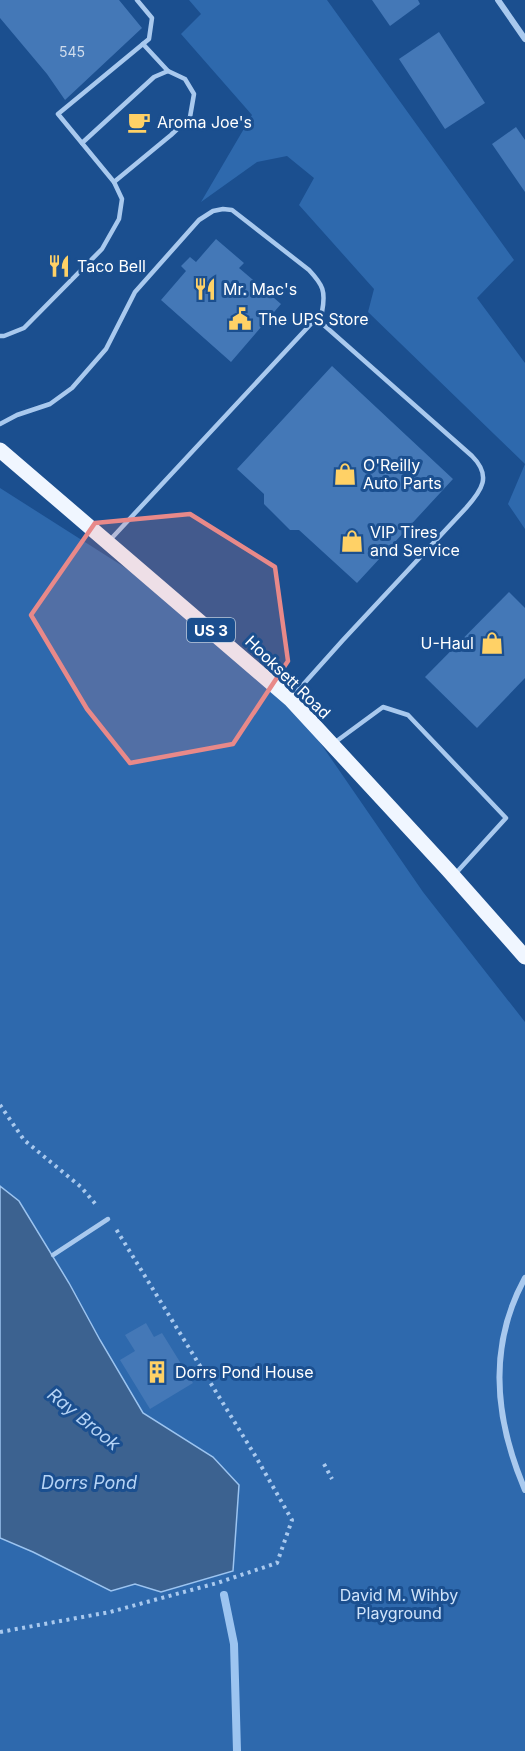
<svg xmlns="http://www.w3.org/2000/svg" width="525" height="1751" viewBox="0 0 525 1751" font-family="Inter,sans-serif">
<rect width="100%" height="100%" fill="#1b4f8f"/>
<!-- green -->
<g fill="#2e69ad">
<path d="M 189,0 L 327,0 L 514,260 L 477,298 L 525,363 L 525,529 L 508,504 L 525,464 L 368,312 L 374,289 L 299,205 L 314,178 L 287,156 L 257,162 L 201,202 L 252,115 L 181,34 L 201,14 Z"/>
<path d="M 0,488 L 176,600 L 290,699 L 423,892 L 525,1022 L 525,1751 L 0,1751 Z"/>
</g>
<!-- water -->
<path fill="#3c6290" stroke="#9cc4f0" stroke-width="1.5" d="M 0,1186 L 19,1201 L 69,1283 L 100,1340 L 143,1413 L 213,1457 L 239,1485 L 233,1571 L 161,1592 L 135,1584 L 111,1591 L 33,1552 L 0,1538 Z"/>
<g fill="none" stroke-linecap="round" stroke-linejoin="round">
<!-- stream -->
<path stroke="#9cc4f0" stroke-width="8" d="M 224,1595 L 234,1644 L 237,1751"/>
</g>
<!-- building -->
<g fill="#4478b7">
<path d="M 0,0 L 119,0 L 142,28 L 65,100 L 47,74 L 0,18 Z"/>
<path d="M 372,0 L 418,0 L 420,4 L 390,26 Z"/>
<path d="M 439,32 L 485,103 L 445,129 L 399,59 Z"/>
<path d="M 516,127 L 525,140 L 525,192 L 492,144 Z"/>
<path d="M 216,239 L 244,263 L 239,268 L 281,304 L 231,362 L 161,300 L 186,271 L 181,266 L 190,257 L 196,262 Z"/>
<path d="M 332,366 L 453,479 L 357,583 L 299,530 L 290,530 L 264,504 L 264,494 L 237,469 Z"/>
<path d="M 509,592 L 525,608 L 525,678 L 477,728 L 425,677 Z"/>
<path d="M 146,1323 L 154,1337 L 162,1333 L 193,1383 L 150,1409 L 120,1360 L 135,1351 L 125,1335 Z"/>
</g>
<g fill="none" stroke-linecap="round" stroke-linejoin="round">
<!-- path -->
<g stroke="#a9c9ee" stroke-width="4" stroke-dasharray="3 4.5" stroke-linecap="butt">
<path d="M 0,1105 L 24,1140 L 81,1187 L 98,1207"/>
<path d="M 324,1464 L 332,1479"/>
<path d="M 0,1632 L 110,1612 L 217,1583 L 277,1563 L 292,1520 L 256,1457 L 116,1229"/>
</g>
<!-- service -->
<g stroke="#a9c9ee" stroke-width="4.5">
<path d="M 143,44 L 168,71"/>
<path d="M 82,143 L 154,77 L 168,71 L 185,79 L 194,94 L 190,117 L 171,135 L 114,182"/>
<path d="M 0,336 L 4,336 L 24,328 L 102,249 L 119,219 L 122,199 L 114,182 L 58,114 L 149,39 L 152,18 L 137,0"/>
<path d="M 0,424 L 17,415 L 50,404 L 72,388 L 106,349 L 135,292 L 199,220 L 213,211 L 223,209 L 232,210 L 309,270 C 323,285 326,291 322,312 L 110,540"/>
<path d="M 292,697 L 343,640 L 466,508 C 482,490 492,476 472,456 L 317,319"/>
<path d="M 334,743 L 383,707 L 408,715 L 506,818 L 456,873"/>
<path d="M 53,1255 L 108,1219"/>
</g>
<!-- minor -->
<g stroke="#a9c9ee" stroke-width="6">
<path d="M 498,0 L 525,39"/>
<path d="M 525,1278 C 487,1347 495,1420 525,1490"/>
</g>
<!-- primary -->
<path stroke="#f0f6ff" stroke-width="15" d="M 0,450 L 290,699 L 448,870 L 525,957"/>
</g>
<!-- marked area -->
<path fill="#e88989" fill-opacity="0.2" stroke="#e88989" stroke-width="4.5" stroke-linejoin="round" d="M 190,514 L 275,567 L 288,661 L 233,744 L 130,763 L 87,709 L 31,615 L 95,523 Z"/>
<!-- icons -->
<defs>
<g id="cafe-bare" transform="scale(1.8)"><path d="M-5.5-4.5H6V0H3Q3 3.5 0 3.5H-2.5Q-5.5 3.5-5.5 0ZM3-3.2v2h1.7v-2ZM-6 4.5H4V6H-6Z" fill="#ffd166" stroke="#1b4f8f" stroke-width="2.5" paint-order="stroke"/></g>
<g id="restaurant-bare" transform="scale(1.8)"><path d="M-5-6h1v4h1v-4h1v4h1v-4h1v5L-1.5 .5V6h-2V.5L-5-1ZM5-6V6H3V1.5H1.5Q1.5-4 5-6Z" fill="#ffd166" stroke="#1b4f8f" stroke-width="2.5" paint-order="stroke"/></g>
<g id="civic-bare" transform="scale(1.8)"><path d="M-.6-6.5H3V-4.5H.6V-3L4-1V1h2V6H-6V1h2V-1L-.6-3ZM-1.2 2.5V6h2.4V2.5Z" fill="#ffd166" stroke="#1b4f8f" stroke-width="2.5" paint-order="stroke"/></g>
<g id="shop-bare" transform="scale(1.8)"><path d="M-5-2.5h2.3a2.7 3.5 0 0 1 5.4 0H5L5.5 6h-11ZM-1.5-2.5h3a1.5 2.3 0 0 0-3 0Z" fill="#ffd166" stroke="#1b4f8f" stroke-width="2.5" paint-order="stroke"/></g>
<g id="building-bare" transform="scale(1.8)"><path d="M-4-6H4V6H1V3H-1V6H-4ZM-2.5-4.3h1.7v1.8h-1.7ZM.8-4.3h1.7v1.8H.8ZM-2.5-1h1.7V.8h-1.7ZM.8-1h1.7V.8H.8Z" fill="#ffd166" stroke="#1b4f8f" stroke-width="2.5" paint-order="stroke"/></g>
</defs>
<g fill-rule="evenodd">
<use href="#cafe-bare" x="139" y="122"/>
<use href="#restaurant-bare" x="59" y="266"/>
<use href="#restaurant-bare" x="205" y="289"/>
<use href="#civic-bare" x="240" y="319"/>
<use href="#shop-bare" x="345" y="474"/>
<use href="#shop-bare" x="352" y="541"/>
<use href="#shop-bare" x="492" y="643"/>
<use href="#building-bare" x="157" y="1372"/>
</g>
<g text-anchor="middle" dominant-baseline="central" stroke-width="6" stroke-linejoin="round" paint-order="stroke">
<!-- number labels -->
<g font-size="14" fill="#d0dded">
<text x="72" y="51">545</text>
</g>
<!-- shield labels -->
<rect fill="#1b4f8f" stroke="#bbcadd" stroke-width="1.5" x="187" y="618" width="48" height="24" rx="4.5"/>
<g font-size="15" font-weight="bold" fill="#fff">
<text x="211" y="630">US 3</text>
</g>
<!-- poi labels -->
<g font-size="16" fill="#fff" stroke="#1b4f8f" text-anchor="start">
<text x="157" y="122">Aroma Joe's</text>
<text x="77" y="266">Taco Bell</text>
<text x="223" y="289">Mr. Mac's</text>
<text x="258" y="319">The UPS Store</text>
<text x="363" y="465">O'Reilly<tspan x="363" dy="18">Auto Parts</tspan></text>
<text x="370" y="532">VIP Tires<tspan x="370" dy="18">and Service</tspan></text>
<text x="474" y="643" text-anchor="end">U-Haul</text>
<text x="175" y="1372">Dorrs Pond House</text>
</g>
<!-- street labels -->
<g font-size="16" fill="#fff" stroke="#1b4f8f">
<text transform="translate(288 677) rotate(44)">Hooksett Road</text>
</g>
<!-- park labels -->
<g font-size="16" fill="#cfe3fa" stroke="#1b4f8f">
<text x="399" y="1595">David M. Wihby<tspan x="399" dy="18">Playground</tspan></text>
</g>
<!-- water labels -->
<g font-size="18" font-style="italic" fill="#b5d3f5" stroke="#1b4f8f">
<text transform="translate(84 1419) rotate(39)">Ray Brook</text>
<text x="89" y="1482">Dorrs Pond</text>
</g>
</g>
</svg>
